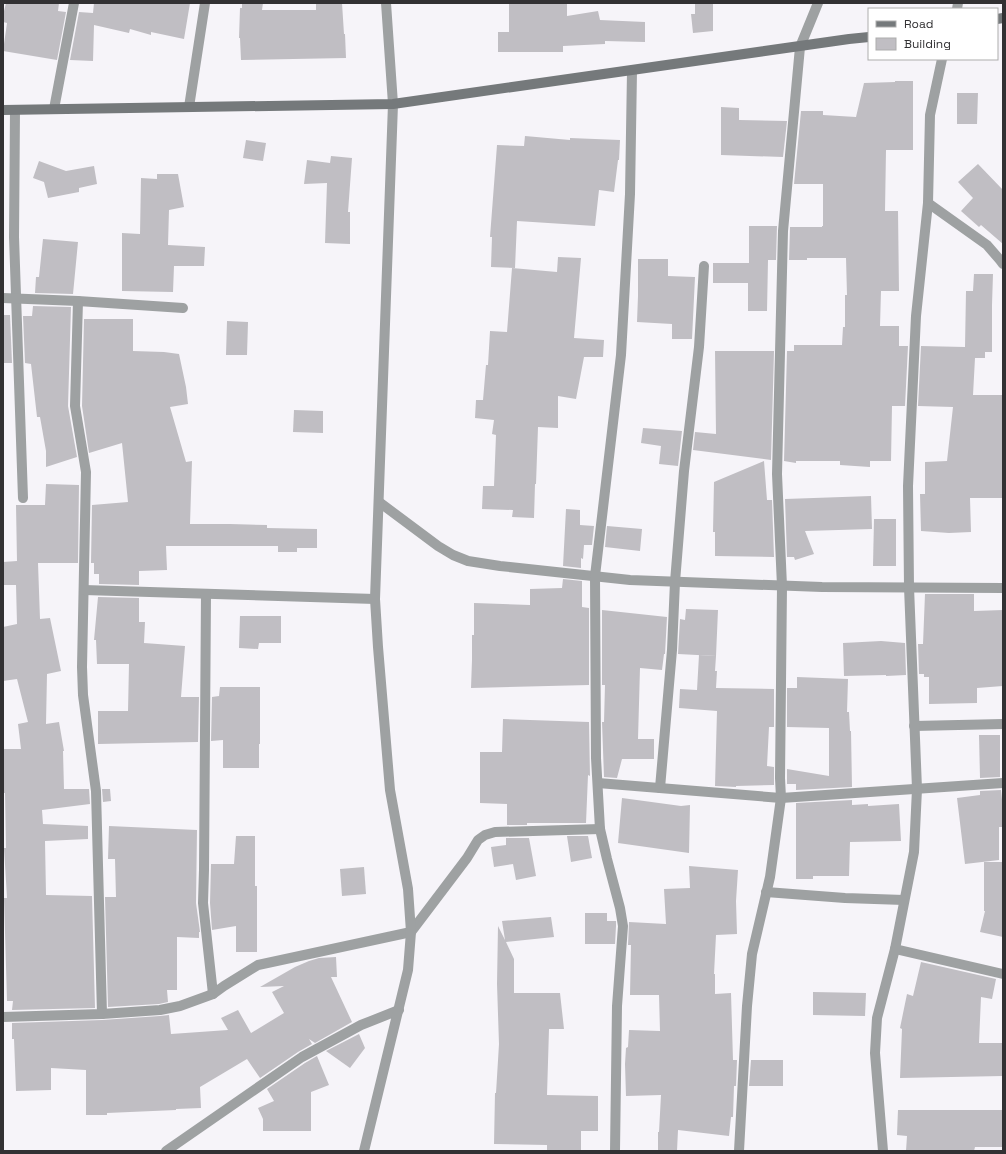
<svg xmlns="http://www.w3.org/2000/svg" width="1006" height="1154" viewBox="0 0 1006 1154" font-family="'Space Grotesk',sans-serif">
<rect width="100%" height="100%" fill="#f6f4f9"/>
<!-- building -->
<g fill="#c0bec3">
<path d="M 6,3 L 59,3 L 58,11 L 66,12 L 57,60 L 3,51 L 7,23 L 3,22 L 3,15 Z"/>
<path d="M 94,3 L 190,3 L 184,39 L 151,32 L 151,35 L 130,29 L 129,33 L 94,25 L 93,61 L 70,60 L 79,12 L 93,13 Z"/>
<path d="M 242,3 L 263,3 L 262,10 L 316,10 L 316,3 L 342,3 L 344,34 L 345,34 L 346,58 L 241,60 L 240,38 L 239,38 L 240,8 L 242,8 Z"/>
<path d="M 509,3 L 567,3 L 567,16 L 598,11 L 600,20 L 645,22 L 645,42 L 605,41 L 605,44 L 563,46 L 563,52 L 498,52 L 498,32 L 509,32 Z"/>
<path d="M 695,3 L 713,3 L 713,31 L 693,33 L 691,14 L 695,14 Z"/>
<path d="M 895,81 L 913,81 L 913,150 L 886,150 L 885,211 L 898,211 L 899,291 L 881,291 L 880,326 L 899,326 L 899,346 L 908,346 L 905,406 L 892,406 L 891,461 L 870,461 L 870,467 L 840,465 L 840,461 L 796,461 L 796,463 L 784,461 L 787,351 L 794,351 L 794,345 L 842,345 L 843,327 L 845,327 L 845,295 L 847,295 L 846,258 L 807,258 L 807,260 L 789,260 L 790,227 L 822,227 L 822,226 L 823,226 L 823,184 L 794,184 L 801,111 L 823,111 L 823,115 L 856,117 L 864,83 L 895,82 Z"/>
<path d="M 957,93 L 978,93 L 977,124 L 957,124 Z"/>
<path d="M 721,107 L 739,108 L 739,120 L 787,121 L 783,157 L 721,155 Z"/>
<path d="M 525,136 L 570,140 L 570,138 L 620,140 L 619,160 L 618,160 L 614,192 L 599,190 L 595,226 L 517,221 L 515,268 L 491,267 L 492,237 L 490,237 L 497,145 L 524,146 Z"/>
<path d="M 246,140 L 266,143 L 263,161 L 243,158 Z"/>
<path d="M 331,156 L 352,158 L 348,212 L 350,212 L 350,244 L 325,243 L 327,183 L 304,184 L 307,160 L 330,163 Z"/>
<path d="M 39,161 L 66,171 L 94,166 L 97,184 L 79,188 L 79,192 L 48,198 L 44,182 L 33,178 Z"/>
<path d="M 978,164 L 1003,190 L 1003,244 L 981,225 L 979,227 L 961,211 L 973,198 L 958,182 Z"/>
<path d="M 157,174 L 178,174 L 184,207 L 169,210 L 168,245 L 205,247 L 204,266 L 174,266 L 173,292 L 122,291 L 122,233 L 140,234 L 141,178 L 157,179 Z"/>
<path d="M 749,226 L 777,226 L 776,260 L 768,260 L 767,311 L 748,311 L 748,283 L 713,283 L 713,263 L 749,263 Z"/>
<path d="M 43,239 L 78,242 L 73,294 L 35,293 L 36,277 L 39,277 Z"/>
<path d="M 558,257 L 581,258 L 574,338 L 604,340 L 603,357 L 584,357 L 576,399 L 558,396 L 558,428 L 538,427 L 536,484 L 535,484 L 534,518 L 512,517 L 513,510 L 482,509 L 483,486 L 494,486 L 496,435 L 492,434 L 494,420 L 475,418 L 476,400 L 483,400 L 486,365 L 488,365 L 490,331 L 507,332 L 512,268 L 557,272 Z"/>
<path d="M 638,259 L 668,259 L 668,276 L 695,277 L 692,339 L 672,339 L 672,324 L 637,322 L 638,296 Z"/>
<path d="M 974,274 L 993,274 L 992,305 L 992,352 L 985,352 L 985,358 L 975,358 L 973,395 L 1003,395 L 1003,498 L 970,498 L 971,532 L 949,533 L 921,531 L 920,494 L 925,494 L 925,462 L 947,461 L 953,407 L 918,406 L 921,346 L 965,347 L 966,291 L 973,291 Z"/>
<path d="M 33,306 L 71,307 L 68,406 L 77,457 L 46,467 L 46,451 L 40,417 L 37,417 L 31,364 L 25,363 L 23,316 L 32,316 Z"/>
<path d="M 3,315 L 10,315 L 12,363 L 3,363 Z"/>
<path d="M 84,319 L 133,319 L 133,351 L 164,352 L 179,354 L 186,387 L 188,404 L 170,407 L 186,462 L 192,461 L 190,524 L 230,524 L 267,525 L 267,528 L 317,529 L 317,548 L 297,548 L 297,552 L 278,552 L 278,546 L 166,546 L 167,570 L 139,571 L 139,585 L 99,584 L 99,574 L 94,574 L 94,563 L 91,563 L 92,505 L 128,502 L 122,443 L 89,453 L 82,406 Z"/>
<path d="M 227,321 L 248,322 L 247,355 L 226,355 Z"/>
<path d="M 715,351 L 774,351 L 771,460 L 693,450 L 695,432 L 716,434 Z"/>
<path d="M 294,410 L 323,411 L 323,433 L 293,432 Z"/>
<path d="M 643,428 L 682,431 L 678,466 L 659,464 L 661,446 L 641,443 Z"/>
<path d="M 764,461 L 767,500 L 772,500 L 774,557 L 715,556 L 715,532 L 713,532 L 714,482 Z"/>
<path d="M 46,484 L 79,485 L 78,563 L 38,563 L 40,619 L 50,618 L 61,671 L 47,674 L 46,724 L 59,722 L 64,751 L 63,751 L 64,789 L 89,789 L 90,804 L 42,810 L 43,824 L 88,826 L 88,839 L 45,841 L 46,895 L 92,896 L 95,1008 L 12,1010 L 13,1001 L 7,1001 L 4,898 L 7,898 L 4,848 L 6,848 L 5,793 L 3,793 L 3,749 L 21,749 L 18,724 L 28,722 L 17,679 L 3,681 L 3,627 L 17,624 L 16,585 L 3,585 L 3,562 L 17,561 L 16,505 L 45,505 Z"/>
<path d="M 871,496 L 872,529 L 805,531 L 814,554 L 795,560 L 794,557 L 787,557 L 785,499 Z"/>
<path d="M 566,509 L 580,510 L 580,525 L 594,526 L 592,545 L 584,545 L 583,559 L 581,558 L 581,568 L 563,566 Z"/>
<path d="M 874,519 L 896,519 L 896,566 L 873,566 Z"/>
<path d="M 607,526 L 642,529 L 640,551 L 605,547 Z"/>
<path d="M 563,579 L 582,581 L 582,607 L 589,608 L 589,685 L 471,688 L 472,660 L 472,635 L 474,635 L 474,603 L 530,605 L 530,589 L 562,588 Z"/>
<path d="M 925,594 L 974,594 L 974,611 L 1003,610 L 1003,686 L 977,688 L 977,703 L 929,704 L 929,677 L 924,677 L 924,674 L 919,674 L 918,644 L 923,644 Z"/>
<path d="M 98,597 L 139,598 L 139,622 L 145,622 L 144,643 L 185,646 L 181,697 L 199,697 L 198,742 L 98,744 L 98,711 L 128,711 L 129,664 L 97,664 L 96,640 L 94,640 Z"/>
<path d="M 686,609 L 718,610 L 716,656 L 678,654 L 680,619 L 685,620 Z"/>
<path d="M 602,610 L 667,617 L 665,654 L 664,654 L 662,670 L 640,668 L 638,739 L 654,739 L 654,759 L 622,759 L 617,778 L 604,777 L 602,722 L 604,722 L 605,685 L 602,685 Z"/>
<path d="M 240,616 L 281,616 L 281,643 L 259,643 L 258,649 L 239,648 Z"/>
<path d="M 881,641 L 905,643 L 906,675 L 886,676 L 886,675 L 844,676 L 843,643 Z"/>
<path d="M 699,655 L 716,656 L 715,671 L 717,671 L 716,688 L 774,689 L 774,727 L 769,727 L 767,766 L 774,767 L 774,785 L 736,786 L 736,787 L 715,786 L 717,711 L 679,708 L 680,689 L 697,690 Z"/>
<path d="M 797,677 L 848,679 L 847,712 L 849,712 L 850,731 L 851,731 L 852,787 L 796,790 L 796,784 L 787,784 L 787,769 L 829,776 L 829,728 L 787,727 L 787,688 L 797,688 Z"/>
<path d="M 220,687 L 260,687 L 260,744 L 259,744 L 259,768 L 223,768 L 223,740 L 211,741 L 212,697 L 219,696 Z"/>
<path d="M 503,719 L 589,722 L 590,776 L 588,775 L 586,823 L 527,823 L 527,825 L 507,825 L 507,804 L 480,803 L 480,752 L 502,752 Z"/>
<path d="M 979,735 L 1000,735 L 1000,777 L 980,778 Z"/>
<path d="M 102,789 L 110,789 L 111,801 L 103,802 Z"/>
<path d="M 1001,790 L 1003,809 L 1003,827 L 999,827 L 999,860 L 965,864 L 957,798 L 980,795 L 980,791 Z"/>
<path d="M 622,798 L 681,806 L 690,805 L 689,853 L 618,843 Z"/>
<path d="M 852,800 L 852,805 L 868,804 L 868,806 L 899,804 L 901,841 L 850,842 L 849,876 L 813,876 L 813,879 L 796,879 L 796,803 Z"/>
<path d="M 109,826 L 197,830 L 196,903 L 200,932 L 199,932 L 199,938 L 177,937 L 177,990 L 167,990 L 168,1002 L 159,1004 L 108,1007 L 105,897 L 116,897 L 115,859 L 108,859 Z"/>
<path d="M 236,836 L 255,836 L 255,886 L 257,886 L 257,952 L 236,952 L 236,926 L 212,930 L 210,903 L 211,864 L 234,864 Z"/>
<path d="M 567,836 L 588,836 L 592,858 L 571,862 Z"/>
<path d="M 506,838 L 529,838 L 536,876 L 516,880 L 513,864 L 494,867 L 491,847 L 506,845 Z"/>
<path d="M 984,862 L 1002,862 L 1002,865 L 1003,865 L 1003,937 L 980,932 L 985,911 L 984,911 Z"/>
<path d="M 689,866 L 738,870 L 736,901 L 737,934 L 716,935 L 714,974 L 715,974 L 715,994 L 731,993 L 733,1060 L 737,1060 L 736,1086 L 734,1086 L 733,1117 L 731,1117 L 729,1136 L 678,1130 L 677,1151 L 658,1151 L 658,1132 L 659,1132 L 661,1095 L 626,1096 L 625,1064 L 626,1048 L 628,1047 L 629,1030 L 660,1031 L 659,995 L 630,995 L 631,945 L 628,945 L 629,922 L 666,924 L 664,889 L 690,888 Z"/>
<path d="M 364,867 L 366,894 L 342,896 L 340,869 Z"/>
<path d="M 585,913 L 607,913 L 607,921 L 616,921 L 616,926 L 615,944 L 585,944 Z"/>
<path d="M 551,917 L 554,937 L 506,942 L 514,959 L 514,993 L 560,993 L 564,1029 L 549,1029 L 547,1095 L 598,1096 L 598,1131 L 581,1131 L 581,1150 L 547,1150 L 547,1145 L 494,1144 L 495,1093 L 496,1093 L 499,1044 L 497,984 L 498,926 L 505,940 L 502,921 Z"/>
<path d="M 336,957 L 337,977 L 331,977 L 352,1022 L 315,1043 L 309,1039 L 312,1044 L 298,1052 L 260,1078 L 247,1059 L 200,1087 L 201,1108 L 176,1109 L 176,1110 L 107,1113 L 107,1115 L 86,1115 L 86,1070 L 51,1068 L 51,1090 L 16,1091 L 14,1039 L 12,1039 L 12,1023 L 102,1020 L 160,1016 L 169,1015 L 171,1034 L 228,1030 L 221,1018 L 238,1010 L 251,1033 L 284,1013 L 272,992 L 284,986 L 260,987 L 295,967 L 309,961 L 319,958 Z"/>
<path d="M 921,962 L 996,979 L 992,999 L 981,997 L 979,1043 L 1003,1043 L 1003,1076 L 900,1078 L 902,1029 L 900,1028 L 907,994 L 913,996 Z"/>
<path d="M 813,992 L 866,993 L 865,1016 L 813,1015 Z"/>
<path d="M 359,1034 L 365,1048 L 350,1068 L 326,1051 Z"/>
<path d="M 317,1056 L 329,1085 L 311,1092 L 311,1131 L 263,1131 L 263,1119 L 258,1108 L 274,1101 L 267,1089 L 305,1063 Z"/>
<path d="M 751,1060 L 783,1060 L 783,1086 L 749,1086 Z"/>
<path d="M 898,1110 L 1003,1110 L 1003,1147 L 975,1147 L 974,1151 L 906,1151 L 907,1136 L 897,1135 Z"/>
</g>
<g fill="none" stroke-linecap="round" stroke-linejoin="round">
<!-- street -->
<g stroke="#9ea1a2" stroke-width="10">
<path d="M 957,9 L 958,3"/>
<path d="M 189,107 L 205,3"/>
<path d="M 54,109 L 74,3"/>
<path d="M 15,110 L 14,237 L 23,498"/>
<path d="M 928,203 L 987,245 L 1000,260 L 1003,264"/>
<path d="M 3,298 L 78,301 L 183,308"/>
<path d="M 78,301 L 75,406 L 86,472 L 82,667 L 83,695 L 96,791 L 102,1014"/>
<path d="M 379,502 L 438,546 L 453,555 L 468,561 L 500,566 L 630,580 L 822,587 L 1003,588"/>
<path d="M 84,590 L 375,599"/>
<path d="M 206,594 L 204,870 L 203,903 L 213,994"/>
<path d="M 914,726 L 1003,724"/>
<path d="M 598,783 L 781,798 L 1003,783"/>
<path d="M 660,788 L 672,650 L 675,582 L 684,471 L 699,347 L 704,266"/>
<path d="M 766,892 L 845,898 L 904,900"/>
<path d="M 895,949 L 1003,974"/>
<path d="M 3,1017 L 102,1014 L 160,1010 L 180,1006 L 213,994 L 224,986 L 258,965 L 411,932 L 467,858 L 478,840 L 485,835 L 495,832 L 600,829"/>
<path d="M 166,1151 L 302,1057 L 361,1025 L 399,1010"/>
<path d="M 364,1151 L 408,970 L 411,932 L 408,889 L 390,790 L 378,647 L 375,599 L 393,104 L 386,3"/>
<path d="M 615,1151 L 617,1006 L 623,926 L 620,908 L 607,859 L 600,829 L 596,758 L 595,576 L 621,355 L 630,194 L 632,71"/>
<path d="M 739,1151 L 747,1006 L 752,954 L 770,877 L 781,798 L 780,778 L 782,586 L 777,474 L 783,231 L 800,47 L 818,3"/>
<path d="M 883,1151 L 875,1053 L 877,1018 L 895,949 L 914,852 L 917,789 L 909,587 L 908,486 L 916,316 L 928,203 L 930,115 L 942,59"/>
</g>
<!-- secondary -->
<g stroke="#75797b" stroke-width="10">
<path d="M 997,19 L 1003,18"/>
<path d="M 3,110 L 393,104 L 849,39 L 869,37"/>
</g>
</g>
<!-- border -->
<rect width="1006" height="1154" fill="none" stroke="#323133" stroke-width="8"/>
<!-- legend -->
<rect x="868" y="8" width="130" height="52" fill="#ffffff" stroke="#adadad"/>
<rect x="876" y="21" width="20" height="6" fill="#75797b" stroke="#adadad"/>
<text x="904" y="28" font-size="12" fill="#323133">Road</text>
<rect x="876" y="38" width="20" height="12" fill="#c0bec3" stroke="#adadad"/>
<text x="904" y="48" font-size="12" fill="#323133">Building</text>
</svg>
